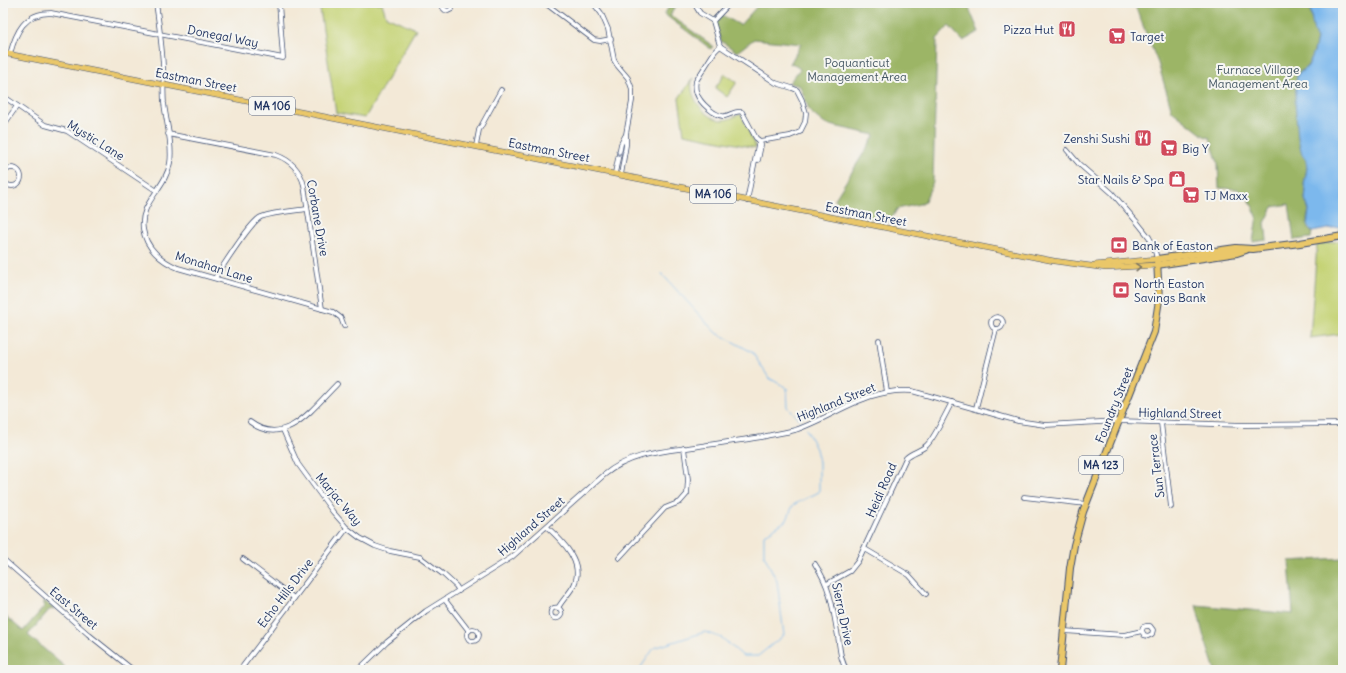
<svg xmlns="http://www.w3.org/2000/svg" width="1346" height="673" viewBox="0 0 1346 673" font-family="Delius,sans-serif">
<rect width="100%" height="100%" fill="#f6f6f2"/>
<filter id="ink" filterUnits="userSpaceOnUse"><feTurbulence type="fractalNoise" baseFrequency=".025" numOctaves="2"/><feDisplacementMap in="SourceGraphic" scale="8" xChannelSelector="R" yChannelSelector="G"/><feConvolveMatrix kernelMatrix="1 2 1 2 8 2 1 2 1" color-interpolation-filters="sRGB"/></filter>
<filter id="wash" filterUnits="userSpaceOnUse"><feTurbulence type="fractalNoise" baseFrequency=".012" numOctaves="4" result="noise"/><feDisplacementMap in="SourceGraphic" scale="16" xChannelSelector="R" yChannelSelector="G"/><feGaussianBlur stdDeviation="0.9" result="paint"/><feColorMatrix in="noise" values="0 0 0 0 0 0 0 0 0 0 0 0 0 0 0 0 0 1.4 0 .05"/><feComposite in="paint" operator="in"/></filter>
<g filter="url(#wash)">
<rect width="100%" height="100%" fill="#f3e9d7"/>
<!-- green -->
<g fill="#c5d374" stroke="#708169">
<path d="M 319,3 L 382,3 L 386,16 L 416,29 L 365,118 L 336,113 Z"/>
<path d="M 725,74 L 737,82 L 727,97 L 715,88 Z"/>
<path d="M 693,78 C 686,94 705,119 722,120 C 729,120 735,116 741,114 L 756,148 L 684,134 L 679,98 Z"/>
<path d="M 1343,240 L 1343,356 L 1340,334 L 1310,338 L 1317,245 Z"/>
</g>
<!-- forest -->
<g fill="#9cb566" stroke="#5c7262">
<path d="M 672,3 L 678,3 L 670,15 L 713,46 L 711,49 L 664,14 Z"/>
<path d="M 760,3 L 964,3 L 968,6 L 979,32 L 963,41 L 949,26 L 937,39 L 933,182 L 924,203 L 897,209 L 890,222 L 841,212 L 835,199 L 875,135 L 825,124 L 810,112 L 800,86 L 789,83 L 800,69 L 792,63 L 790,64 L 801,44 L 754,39 L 737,52 L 721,41 L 715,23 L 722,15 L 740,25 Z"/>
<path d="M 1134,3 L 1310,3 C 1311,12 1313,32 1317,38 C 1314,53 1312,66 1298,73 L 1302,154 L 1306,160 L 1307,168 L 1304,185 L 1306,190 L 1305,199 L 1309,210 L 1307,219 L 1308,229 L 1312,232 L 1311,238 L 1294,240 L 1289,204 L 1273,207 L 1265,223 L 1267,240 L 1253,242 L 1257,216 L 1248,197 L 1244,193 L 1237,189 L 1219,188 L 1218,163 L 1210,138 L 1204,136 L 1172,111 L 1158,63 Z"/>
<path d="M 1343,558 L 1343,670 L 1215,670 L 1203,634 L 1196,605 L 1293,614 L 1289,561 Z"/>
<path d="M 44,601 L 54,609 L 49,610 L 28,635 L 65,667 L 62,670 L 3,670 L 3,614 L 23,631 L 44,607 Z"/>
</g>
<!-- water -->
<path fill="#7bb8ed" stroke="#4b74a6" d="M 1310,3 L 1335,3 L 1341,7 L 1341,12 L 1343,15 L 1343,226 L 1312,232 L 1307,225 L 1309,210 L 1305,199 L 1306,190 L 1304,185 L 1307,168 L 1306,160 L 1302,154 L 1298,138 L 1295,101 L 1297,75 L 1308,66 L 1314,52 L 1317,39 C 1312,31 1311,12 1310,3 Z"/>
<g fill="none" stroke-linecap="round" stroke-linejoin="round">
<!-- stream -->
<g stroke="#7bb8ed" stroke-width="1">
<path d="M 662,274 L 715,332 L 752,352 L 769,378 L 787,388 L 788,407 L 802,422"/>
<path d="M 639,670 L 654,648 L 705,632 L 722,638 L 743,656 L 758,656 L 784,635 L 777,581 L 764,555 L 764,535 L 787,520 L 793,505 L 819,492 L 819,462 L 816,449 L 806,429"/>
</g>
</g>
</g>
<g filter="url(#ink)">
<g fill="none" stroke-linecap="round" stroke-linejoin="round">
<!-- minor casing -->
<g stroke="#3b4b70" stroke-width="5.5">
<g id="minor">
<path d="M 156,3 C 159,24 162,45 163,66 C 164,79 163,91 164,103 C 166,121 173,145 170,163 C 166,188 139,203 143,229 C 146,248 161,261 178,268 L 333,312 L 341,318 L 344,326"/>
<path d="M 444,3 L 443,8 L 445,10 L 448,11 L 452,9 L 452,3"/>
<path d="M 545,3 L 594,40 L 600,41 L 611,39"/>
<path d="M 593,3 L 601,13 L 608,29 L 614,60 L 617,65 L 628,78 L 632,89 L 632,101 L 626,134 L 626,145 L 621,175"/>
<path d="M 694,3 L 700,13 L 713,21 L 720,46"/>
<path d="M 713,21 L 730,3"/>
<path d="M 720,46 L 776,83 L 792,88 L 797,90 L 802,100 L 806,113 L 805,122 L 800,132 L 790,136 L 760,141"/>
<path d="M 720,46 L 715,51 L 696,81 C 693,94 703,105 713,112 C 717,114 720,117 725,116 C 731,115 736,110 742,112 L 756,138 L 760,141"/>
<path d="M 10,54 C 16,32 24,13 51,13 L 283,58 L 279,3"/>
<path d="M 3,96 L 45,125 L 67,131 L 157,191"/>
<path d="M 3,126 L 17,106"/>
<path d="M 168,134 L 276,155 C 290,160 300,170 304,185 L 322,309"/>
<path d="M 476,146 L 479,130 L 501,90"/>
<path d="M 1067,150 L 1079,164 L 1112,193 L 1137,222 L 1149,237 L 1154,247 L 1157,259"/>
<path d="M 758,160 L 761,145 L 760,142"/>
<circle cx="12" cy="177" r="9"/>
<path d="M 615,173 L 621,144 L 625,136"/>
<path d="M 747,201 L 758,145 L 760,141"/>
<path d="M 215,278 C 224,265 250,222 261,217 C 274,212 294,211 307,209"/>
<circle cx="997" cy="323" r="6"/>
<path d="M 879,340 L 887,392"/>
<path d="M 976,408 L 996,329"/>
<path d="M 250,422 C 285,449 314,407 337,384"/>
<path d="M 1161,423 L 1171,507"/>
<path d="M 283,430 L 298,464 L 333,512 L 347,528 L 360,538 L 375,546 L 390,551 L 420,557 L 444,575 L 456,586 L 459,591"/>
<path d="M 1024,497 L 1086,504"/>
<path d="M 547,527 C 561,540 585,562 574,585 C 570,593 563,599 558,608"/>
<path d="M 865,549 L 909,575 L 926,594"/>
<path d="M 619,558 L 665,508 L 680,502 L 687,494 L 688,479 L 684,448"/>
<path d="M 3,559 L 88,634 L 133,670"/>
<path d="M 243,559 L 294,598"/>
<path d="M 815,564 C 831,588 833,609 838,637 C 840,648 840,661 847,670"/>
<path d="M 827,584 L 850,571 L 858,561 L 906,458 C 912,452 921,451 927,445 C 935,437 946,413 952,402"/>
<path d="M 445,600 L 469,631"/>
<circle cx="556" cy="613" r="5.5"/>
<circle cx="473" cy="635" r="6"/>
<path d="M 1064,631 L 1124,635 L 1142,631 L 1143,627 L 1146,626 L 1150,626 L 1153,630 L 1152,634 L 1148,636 L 1144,635 L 1142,631"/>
<path d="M 240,670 L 347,528"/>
<path d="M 358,670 L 387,642 L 426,611 L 512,557 L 604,475 C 628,455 657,452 687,448 C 712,444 737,441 762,437 C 773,434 784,433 795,430 C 834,417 868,387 912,391 L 1018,421 L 1045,425 L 1119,421 L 1244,425 L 1343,424"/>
</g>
</g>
<!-- major casing -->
<g stroke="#3b4b70" stroke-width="6">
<g id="major">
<path d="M 3,53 L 1054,261 L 1106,268 L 1157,265"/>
<path d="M 1094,265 L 1157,259"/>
</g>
</g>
<!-- highway casing -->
<g stroke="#3b4b70" stroke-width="8">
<g id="highway">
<path d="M 1157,265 L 1237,253 L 1246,250"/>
<path d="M 1060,670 L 1070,568 L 1074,545 L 1083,512 L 1154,332 L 1159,300 L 1157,259 L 1236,248 L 1253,249 L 1300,243 L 1343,236"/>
</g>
</g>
<!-- minor -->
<use href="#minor" stroke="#fff" stroke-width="4"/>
<!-- major -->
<use href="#major" stroke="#eac769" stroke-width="5"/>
<!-- highway -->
<use href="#highway" stroke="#eac769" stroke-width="6"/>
</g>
<!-- one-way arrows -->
<defs><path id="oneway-chevron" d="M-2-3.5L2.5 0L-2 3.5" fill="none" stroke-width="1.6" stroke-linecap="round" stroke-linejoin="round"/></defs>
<use stroke="#8d97ae" href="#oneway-chevron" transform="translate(619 153) rotate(101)"/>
<use stroke="#787363" href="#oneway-chevron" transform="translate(1138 267) rotate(-4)"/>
</g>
<!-- icons -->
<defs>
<g id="restaurant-square" transform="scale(0.9)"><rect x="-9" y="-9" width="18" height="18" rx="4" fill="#d1495b" stroke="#f6f6f2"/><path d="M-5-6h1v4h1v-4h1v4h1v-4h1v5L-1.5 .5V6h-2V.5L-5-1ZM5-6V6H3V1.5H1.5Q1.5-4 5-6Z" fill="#fff"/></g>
<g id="supermarket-square" transform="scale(0.9)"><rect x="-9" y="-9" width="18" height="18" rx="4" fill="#d1495b" stroke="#f6f6f2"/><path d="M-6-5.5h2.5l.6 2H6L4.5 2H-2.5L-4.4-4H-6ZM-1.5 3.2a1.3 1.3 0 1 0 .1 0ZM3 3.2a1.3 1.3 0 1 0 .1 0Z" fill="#fff"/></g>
<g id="shop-square" transform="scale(0.9)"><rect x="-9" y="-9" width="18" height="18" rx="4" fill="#d1495b" stroke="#f6f6f2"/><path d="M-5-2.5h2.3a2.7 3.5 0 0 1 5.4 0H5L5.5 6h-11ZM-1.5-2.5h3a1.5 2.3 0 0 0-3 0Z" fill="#fff"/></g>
<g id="bank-square" transform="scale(0.9)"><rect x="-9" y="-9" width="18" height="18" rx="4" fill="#d1495b" stroke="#f6f6f2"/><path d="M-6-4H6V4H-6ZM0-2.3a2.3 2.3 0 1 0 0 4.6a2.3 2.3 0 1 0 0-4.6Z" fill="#fff"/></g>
</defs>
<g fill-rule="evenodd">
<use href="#restaurant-square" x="1067" y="29"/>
<use href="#supermarket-square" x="1117" y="36"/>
<use href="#restaurant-square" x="1143" y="138"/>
<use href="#supermarket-square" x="1169" y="148"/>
<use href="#shop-square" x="1177" y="179"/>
<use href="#supermarket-square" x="1191" y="195"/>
<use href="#bank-square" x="1119" y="245"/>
<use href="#bank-square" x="1121" y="290"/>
</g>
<g text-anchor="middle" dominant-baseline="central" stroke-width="4" stroke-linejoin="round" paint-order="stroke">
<!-- shield labels -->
<g fill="#f6f6f2" stroke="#5d6b8a" stroke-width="1">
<rect x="249" y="97" width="46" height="18" rx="3"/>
<rect x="690" y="185" width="46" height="18" rx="3"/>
<rect x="1079" y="456" width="44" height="18" rx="3"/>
</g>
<g font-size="11" font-weight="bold" fill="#1b2f5e">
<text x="272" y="106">MA 106</text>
<text x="713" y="194">MA 106</text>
<text x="1101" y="465">MA 123</text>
</g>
<!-- poi labels -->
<g font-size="12" fill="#1b2f5e" stroke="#f6f6f2" text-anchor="start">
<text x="1054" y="29" text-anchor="end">Pizza Hut</text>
<text x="1130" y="36">Target</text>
<text x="1130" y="138" text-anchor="end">Zenshi Sushi</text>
<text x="1182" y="148">Big Y</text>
<text x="1164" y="179" text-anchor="end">Star Nails &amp; Spa</text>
<text x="1204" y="195">TJ Maxx</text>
<text x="1132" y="245">Bank of Easton</text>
<text x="1134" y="283">North Easton<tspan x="1134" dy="14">Savings Bank</tspan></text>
</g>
<!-- street labels -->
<g font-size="12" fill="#1b2f5e" stroke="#f6f6f2">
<text transform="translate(223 36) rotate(11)">Donegal Way</text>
<text transform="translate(196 80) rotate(11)">Eastman Street</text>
<text transform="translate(96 140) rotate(32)">Mystic Lane</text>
<text transform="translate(549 150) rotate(11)">Eastman Street</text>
<text transform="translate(866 214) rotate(11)">Eastman Street</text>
<text transform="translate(318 218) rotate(80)">Corbane Drive</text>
<text transform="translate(214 267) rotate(17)">Monahan Lane</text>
<text transform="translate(836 402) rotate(-22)">Highland Street</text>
<text transform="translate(1114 405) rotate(-68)">Foundry Street</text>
<text transform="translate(1180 413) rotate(1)">Highland Street</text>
<text transform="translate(1156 466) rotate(-97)">Sun Terrace</text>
<text transform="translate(881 490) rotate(-66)">Heidi Road</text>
<text transform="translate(339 499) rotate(50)">Marjac Way</text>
<text transform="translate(531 526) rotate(-41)">Highland Street</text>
<text transform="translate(285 593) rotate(-53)">Echo Hills Drive</text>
<text transform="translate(74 608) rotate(40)">East Street</text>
<text transform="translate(843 614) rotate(78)">Sierra Drive</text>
</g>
<!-- park labels -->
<g font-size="12" fill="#465864" stroke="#f6f6f2">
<text x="857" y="62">Poquanticut<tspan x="857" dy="14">Management Area</tspan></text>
<text x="1258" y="69">Furnace Village<tspan x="1258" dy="14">Management Area</tspan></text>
</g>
</g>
<!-- margin -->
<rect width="1346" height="673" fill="none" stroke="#f6f6f2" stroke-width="16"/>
</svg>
